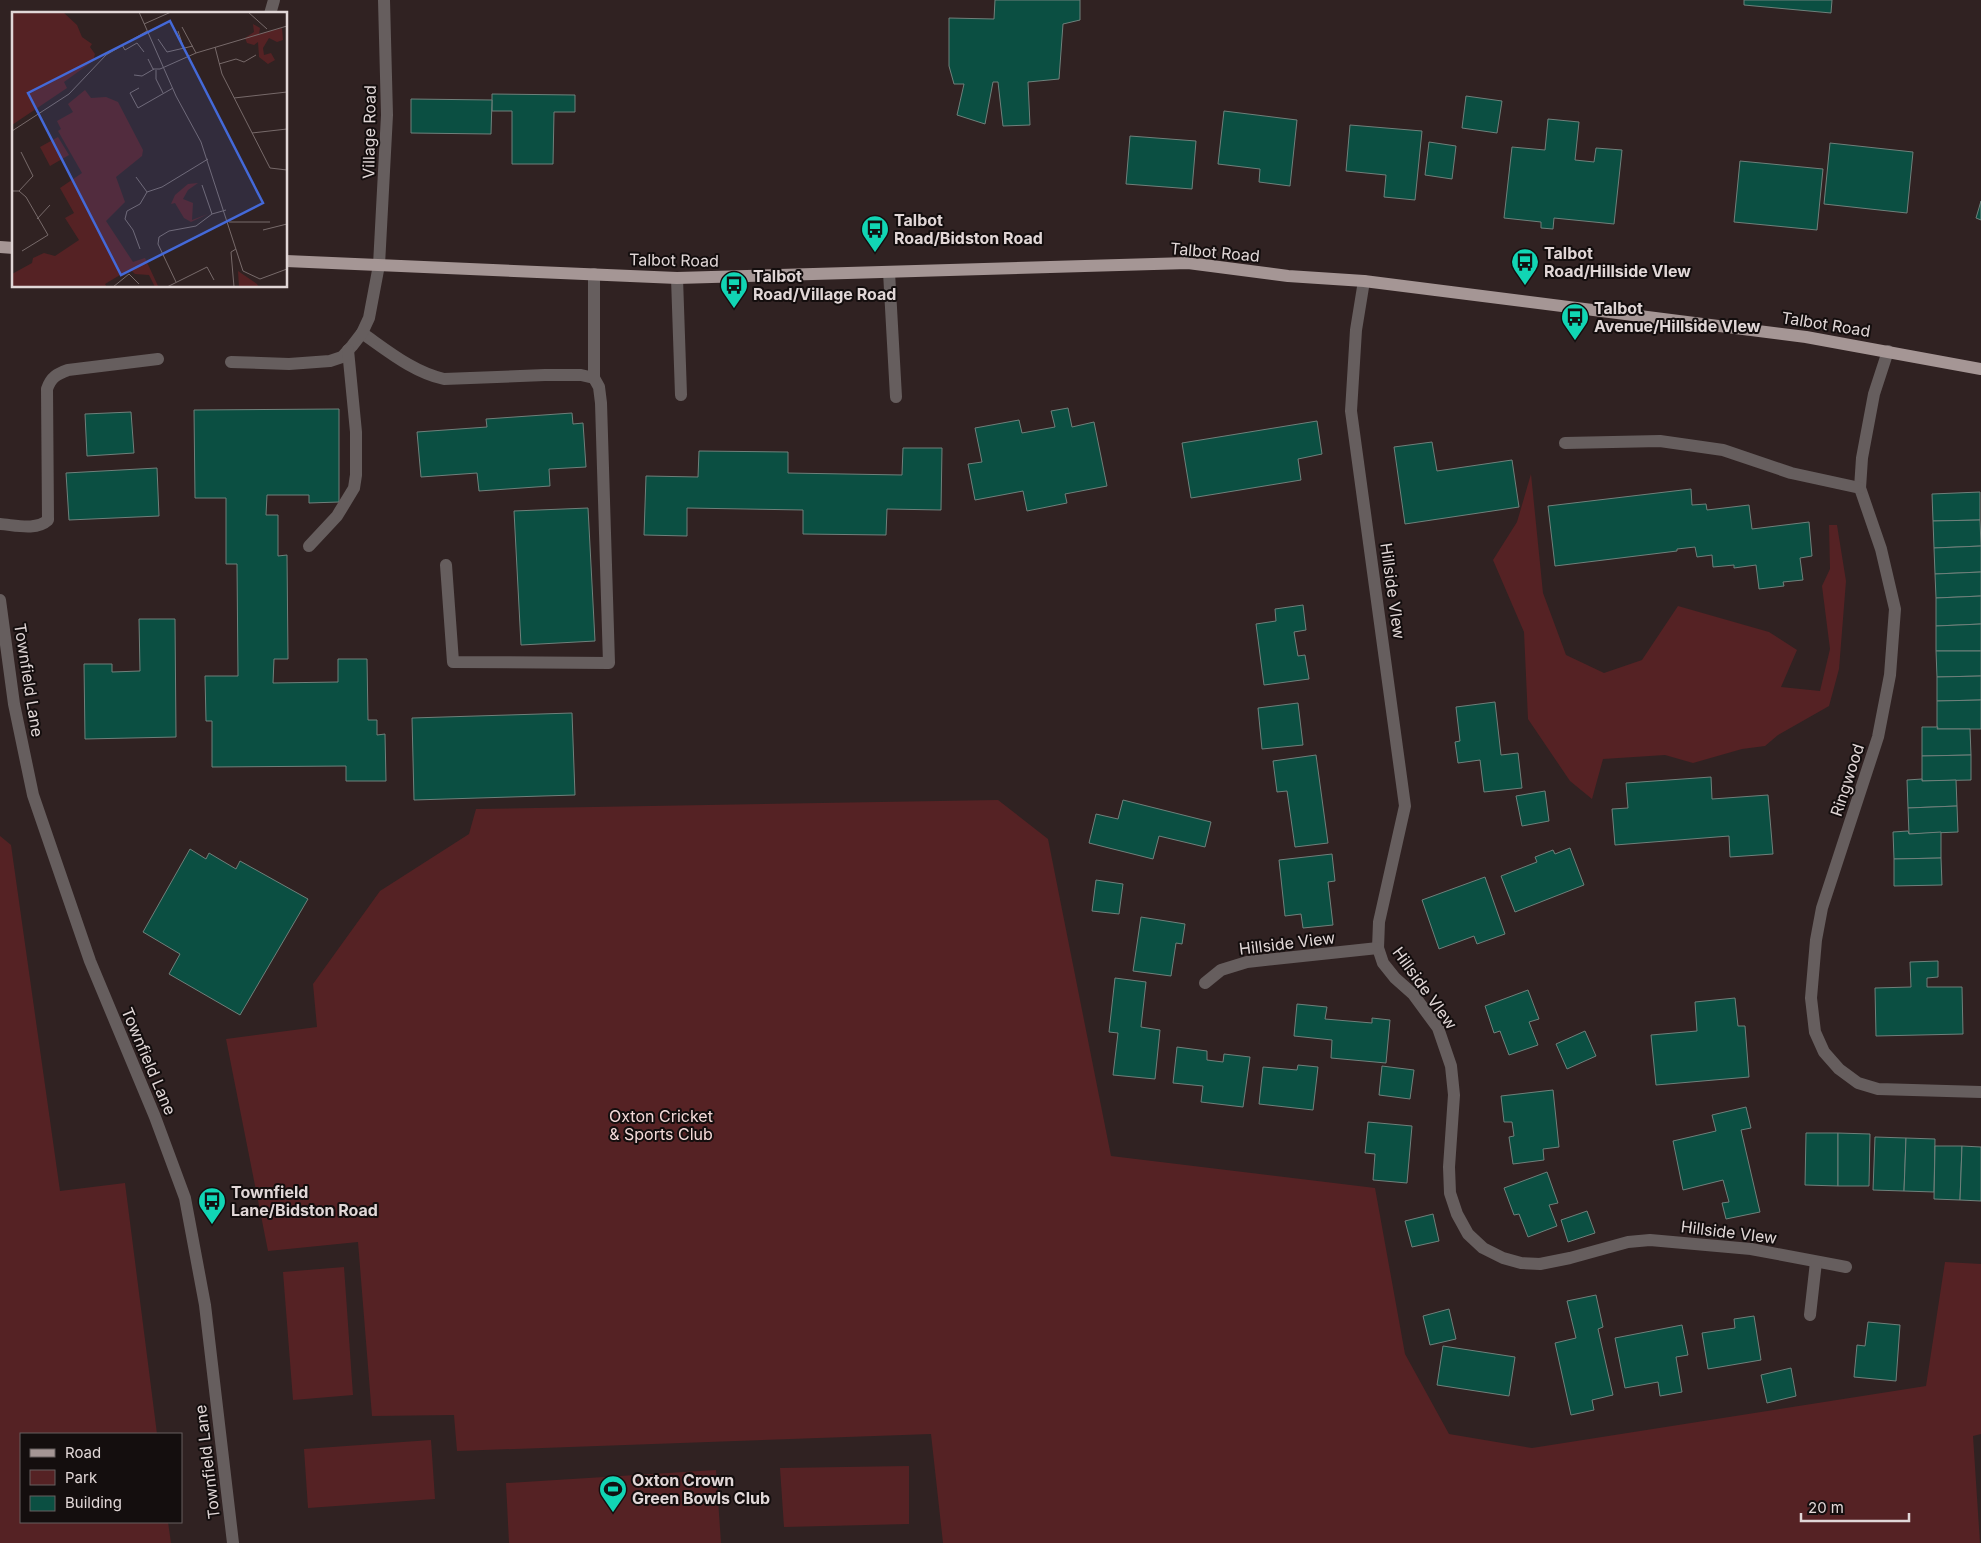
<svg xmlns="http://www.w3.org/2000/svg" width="1981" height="1543" viewBox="0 0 1981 1543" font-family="Inter,sans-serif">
<rect width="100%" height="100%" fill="#302222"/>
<!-- green -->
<g fill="#552224">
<path d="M 1531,474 L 1543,593 L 1566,655 L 1604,673 L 1642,660 L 1678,606 L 1769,632 L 1797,650 L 1781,687 L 1820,691 L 1830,649 L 1822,586 L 1830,569 L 1829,525 L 1837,525 L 1846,581 L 1839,669 L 1829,706 L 1778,735 L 1765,746 L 1742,749 L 1693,763 L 1665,755 L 1603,759 L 1592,799 L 1570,781 L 1528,719 L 1524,632 L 1493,560 L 1517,522 Z"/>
<path d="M 998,800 L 1048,839 L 1111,1156 L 1375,1188 L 1405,1354 L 1449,1434 L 1532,1448 L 1926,1386 L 1945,1262 L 1981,1264 L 1981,1434 L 1973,1436 L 1980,1543 L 943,1543 L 931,1434 L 457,1451 L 454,1415 L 372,1416 L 358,1242 L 268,1251 L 226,1039 L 317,1027 L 313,984 L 380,891 L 469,834 L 476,809 Z"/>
<path d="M 0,836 L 11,845 L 60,1191 L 125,1183 L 157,1434 L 21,1434 L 21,1522 L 168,1522 L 171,1543 L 0,1543 Z"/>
<path d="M 344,1267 L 353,1395 L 293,1400 L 283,1272 Z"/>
<path d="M 431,1440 L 435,1499 L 308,1508 L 304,1449 Z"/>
<path d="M 909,1466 L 909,1524 L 784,1527 L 780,1468 Z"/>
<path d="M 716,1470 L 721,1543 L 509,1543 L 506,1483 Z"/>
</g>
<!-- building -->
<g fill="#0b4f42" stroke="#6f807b">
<path d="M 995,0 L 1080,0 L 1080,20 L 1063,24 L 1059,79 L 1028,82 L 1030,125 L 1003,126 L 998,82 L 993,82 L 985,124 L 957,115 L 964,84 L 954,84 L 949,66 L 949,18 L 994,19 Z"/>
<path d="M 1744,0 L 1832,0 L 1831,13 L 1744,5 Z"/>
<path d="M 492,94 L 575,95 L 575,112 L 554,112 L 553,164 L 512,164 L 512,111 L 492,111 Z"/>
<path d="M 1466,96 L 1502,101 L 1497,133 L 1462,128 Z"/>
<path d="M 411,99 L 492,100 L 491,134 L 411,133 Z"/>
<path d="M 1224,111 L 1297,120 L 1290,186 L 1259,182 L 1260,169 L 1218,164 Z"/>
<path d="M 1548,119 L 1579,122 L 1575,160 L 1594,162 L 1596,148 L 1622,150 L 1614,224 L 1554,218 L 1553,229 L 1541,228 L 1541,222 L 1504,218 L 1512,147 L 1545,150 Z"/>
<path d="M 1350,125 L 1422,131 L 1415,200 L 1384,197 L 1386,175 L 1346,171 Z"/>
<path d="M 1130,136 L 1196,141 L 1192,189 L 1126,184 Z"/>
<path d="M 1429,142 L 1456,146 L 1452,179 L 1425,175 Z"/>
<path d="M 1830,143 L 1913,152 L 1907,213 L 1824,204 Z"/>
<path d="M 1740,161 L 1823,169 L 1817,230 L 1734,222 Z"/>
<path d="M 1981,201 L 1981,220 L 1976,218 Z"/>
<path d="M 1068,408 L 1072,427 L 1094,422 L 1107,486 L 1065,494 L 1067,503 L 1027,511 L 1023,491 L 975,500 L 968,464 L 982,462 L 975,428 L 1019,420 L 1022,433 L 1055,427 L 1051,411 Z"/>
<path d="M 339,409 L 339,502 L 309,503 L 309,495 L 267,495 L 266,515 L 278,515 L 278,556 L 287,555 L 288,659 L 274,659 L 273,683 L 338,682 L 338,659 L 367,659 L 368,720 L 377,720 L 377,735 L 385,734 L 386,781 L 346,781 L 346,766 L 212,767 L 212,721 L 206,721 L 205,676 L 238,676 L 237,564 L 226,564 L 226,498 L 195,498 L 194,410 Z"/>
<path d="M 131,412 L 134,453 L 87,456 L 85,414 Z"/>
<path d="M 572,413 L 573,424 L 583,423 L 586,467 L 549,469 L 550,486 L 479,491 L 477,473 L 421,477 L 417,432 L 487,427 L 486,419 Z"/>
<path d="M 1317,421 L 1322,454 L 1298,459 L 1301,480 L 1191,498 L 1182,443 Z"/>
<path d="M 1432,442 L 1437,471 L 1512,460 L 1519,507 L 1405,524 L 1394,447 Z"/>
<path d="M 903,448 L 942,448 L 941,510 L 887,509 L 886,535 L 803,534 L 803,510 L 687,508 L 687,536 L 644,535 L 646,476 L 698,477 L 699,451 L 788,452 L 788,473 L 902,475 Z"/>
<path d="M 157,468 L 159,516 L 69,520 L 66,473 Z"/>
<path d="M 1691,489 L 1692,505 L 1706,504 L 1707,510 L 1749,505 L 1752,529 L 1809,522 L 1812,556 L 1800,558 L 1803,580 L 1783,582 L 1784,586 L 1759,589 L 1756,565 L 1734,568 L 1734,565 L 1713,567 L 1712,555 L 1697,557 L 1695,547 L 1677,549 L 1677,551 L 1555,566 L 1548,506 Z"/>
<path d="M 1980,492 L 1980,520 L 1933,521 L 1932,494 Z"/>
<path d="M 588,508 L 595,641 L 521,645 L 514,511 Z"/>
<path d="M 1980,520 L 1981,546 L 1934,548 L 1933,521 Z"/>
<path d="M 1981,546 L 1981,572 L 1935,574 L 1934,548 Z"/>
<path d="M 1981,572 L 1981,596 L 1936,598 L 1935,574 Z"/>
<path d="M 1981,596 L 1981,624 L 1936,626 L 1936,598 Z"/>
<path d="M 1303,605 L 1306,630 L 1294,632 L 1298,656 L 1305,655 L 1309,679 L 1264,685 L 1256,624 L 1276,621 L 1275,609 Z"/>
<path d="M 139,619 L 175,619 L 176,737 L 85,739 L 84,664 L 112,664 L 112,672 L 140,671 Z"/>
<path d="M 1981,624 L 1981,651 L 1936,651 L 1936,626 Z"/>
<path d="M 1936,651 L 1981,651 L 1981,676 L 1937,677 Z"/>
<path d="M 1981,676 L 1981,700 L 1937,701 L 1937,677 Z"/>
<path d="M 1981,700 L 1981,729 L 1937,729 L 1937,701 Z"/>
<path d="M 1495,702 L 1501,755 L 1518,753 L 1522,788 L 1484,792 L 1480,760 L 1458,763 L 1455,742 L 1460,741 L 1456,707 Z"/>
<path d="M 1298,703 L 1303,745 L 1262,749 L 1258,708 Z"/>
<path d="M 572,713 L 575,795 L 414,800 L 412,718 Z"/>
<path d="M 1922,727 L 1938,727 L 1937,729 L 1970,729 L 1971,755 L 1922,756 Z"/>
<path d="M 1316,755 L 1328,843 L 1295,847 L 1287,791 L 1277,792 L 1273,761 Z"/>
<path d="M 1971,755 L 1971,780 L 1922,781 L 1922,756 Z"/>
<path d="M 1711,777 L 1712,799 L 1768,795 L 1773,854 L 1730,857 L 1729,836 L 1615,845 L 1612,809 L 1628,808 L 1626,783 Z"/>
<path d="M 1922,779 L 1922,781 L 1956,780 L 1957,806 L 1908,808 L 1907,780 Z"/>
<path d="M 1545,791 L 1549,821 L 1522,826 L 1516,796 Z"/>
<path d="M 1123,800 L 1211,822 L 1205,847 L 1159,836 L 1153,859 L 1089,843 L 1096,814 L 1118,819 Z"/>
<path d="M 1957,806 L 1958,832 L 1909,834 L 1908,808 Z"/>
<path d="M 1908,831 L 1909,834 L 1941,832 L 1941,858 L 1894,859 L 1893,832 Z"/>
<path d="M 1570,848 L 1584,885 L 1515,912 L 1501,876 L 1537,862 L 1535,857 L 1553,850 L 1555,854 Z"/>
<path d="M 190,849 L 206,859 L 209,853 L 236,869 L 240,861 L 308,899 L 240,1015 L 169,974 L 180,954 L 143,932 Z"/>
<path d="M 1332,854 L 1335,881 L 1328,882 L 1333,925 L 1303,928 L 1301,914 L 1285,916 L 1279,860 Z"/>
<path d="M 1941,858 L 1942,885 L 1894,886 L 1894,859 Z"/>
<path d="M 1485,877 L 1505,934 L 1477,944 L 1474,936 L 1439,949 L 1422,900 Z"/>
<path d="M 1096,880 L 1123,884 L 1119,914 L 1092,911 Z"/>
<path d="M 1141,917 L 1185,924 L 1182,944 L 1176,943 L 1171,976 L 1133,971 Z"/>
<path d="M 1938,961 L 1938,977 L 1927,978 L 1927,987 L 1962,987 L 1963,1034 L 1876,1036 L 1875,988 L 1911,987 L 1910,962 Z"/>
<path d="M 1115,978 L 1146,982 L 1141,1027 L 1160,1030 L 1155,1079 L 1113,1075 L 1118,1033 L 1109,1032 Z"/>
<path d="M 1528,990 L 1539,1019 L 1529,1022 L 1538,1045 L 1509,1055 L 1500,1031 L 1494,1033 L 1485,1006 Z"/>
<path d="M 1735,998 L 1738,1026 L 1745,1026 L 1749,1077 L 1656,1085 L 1651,1035 L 1697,1031 L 1695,1002 Z"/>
<path d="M 1297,1004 L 1327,1007 L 1325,1019 L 1372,1023 L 1372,1018 L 1390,1020 L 1386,1063 L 1331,1058 L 1332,1040 L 1294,1036 Z"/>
<path d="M 1585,1031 L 1596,1056 L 1567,1069 L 1556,1044 Z"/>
<path d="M 1177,1047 L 1207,1051 L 1207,1060 L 1223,1062 L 1224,1054 L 1250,1057 L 1243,1107 L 1201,1102 L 1203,1086 L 1173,1083 Z"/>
<path d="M 1298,1065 L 1318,1067 L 1313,1110 L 1259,1104 L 1263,1067 L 1297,1070 Z"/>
<path d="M 1382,1066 L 1414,1070 L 1410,1099 L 1379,1095 Z"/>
<path d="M 1553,1090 L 1559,1147 L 1543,1149 L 1544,1160 L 1513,1164 L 1509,1137 L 1514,1136 L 1512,1122 L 1504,1122 L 1501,1096 Z"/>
<path d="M 1746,1107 L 1751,1128 L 1741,1130 L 1760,1212 L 1726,1219 L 1722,1203 L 1729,1202 L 1723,1180 L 1683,1190 L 1673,1141 L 1716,1131 L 1712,1115 Z"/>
<path d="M 1368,1122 L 1412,1126 L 1407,1183 L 1373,1180 L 1375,1154 L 1365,1153 Z"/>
<path d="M 1806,1133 L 1838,1133 L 1838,1186 L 1805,1185 Z"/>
<path d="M 1838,1133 L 1870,1134 L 1869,1186 L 1838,1186 Z"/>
<path d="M 1875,1137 L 1906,1138 L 1904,1191 L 1873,1190 Z"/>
<path d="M 1906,1138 L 1935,1139 L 1934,1192 L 1904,1191 Z"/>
<path d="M 1935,1146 L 1962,1146 L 1960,1200 L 1934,1199 Z"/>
<path d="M 1962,1146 L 1981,1147 L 1981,1201 L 1960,1200 Z"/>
<path d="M 1547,1172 L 1558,1203 L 1549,1205 L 1557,1226 L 1528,1237 L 1519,1214 L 1514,1215 L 1504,1188 Z"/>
<path d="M 1587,1211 L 1595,1233 L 1568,1242 L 1561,1220 Z"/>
<path d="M 1433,1214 L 1439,1241 L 1412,1247 L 1405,1221 Z"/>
<path d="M 1596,1295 L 1603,1327 L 1598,1329 L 1613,1395 L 1592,1400 L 1594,1410 L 1571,1415 L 1555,1343 L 1576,1338 L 1567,1301 Z"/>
<path d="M 1449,1309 L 1456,1339 L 1430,1345 L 1423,1316 Z"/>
<path d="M 1754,1316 L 1761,1360 L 1708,1369 L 1702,1333 L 1735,1328 L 1734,1319 Z"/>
<path d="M 1868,1322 L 1900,1325 L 1896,1381 L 1854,1377 L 1857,1345 L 1865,1346 Z"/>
<path d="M 1682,1325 L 1688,1355 L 1676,1357 L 1682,1392 L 1660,1396 L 1658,1382 L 1625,1388 L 1615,1338 Z"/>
<path d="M 1443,1346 L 1515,1357 L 1509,1396 L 1437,1385 Z"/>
<path d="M 1791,1368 L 1796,1396 L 1767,1403 L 1761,1375 Z"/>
</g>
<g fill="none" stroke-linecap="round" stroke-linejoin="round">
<!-- minor -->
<g stroke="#665e5e" stroke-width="12">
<path d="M 270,14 L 274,0"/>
<path d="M 889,272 L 896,397"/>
<path d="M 677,278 L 681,395"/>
<path d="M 1364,281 L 1356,330 L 1351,411 L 1405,806 L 1379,922 L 1378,948 L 1383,963 L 1395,978 L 1413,994 L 1438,1028 L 1451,1066 L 1454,1095 L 1449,1167 L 1450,1193 L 1457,1214 L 1468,1234 L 1483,1248 L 1503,1258 L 1521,1263 L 1540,1264 L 1570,1258 L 1628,1242 L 1650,1240 L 1751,1249 L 1846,1267"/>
<path d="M 362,333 C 388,351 413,372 444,379 L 545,375 L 581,375 L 594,378"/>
<path d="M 1888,351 L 1874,394 L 1862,458 L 1860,488 L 1881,549 L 1895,609 L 1890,675 L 1878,737 L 1822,908 L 1816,940 L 1811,998 L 1815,1032 L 1824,1052 L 1839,1069 L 1858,1083 L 1878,1089 L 1981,1092"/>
<path d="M 231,362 L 289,364 L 330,361 L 342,357 L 352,346 L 362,333 L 369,318 L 379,265 L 387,115 L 384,0"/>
<path d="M 1565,443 L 1660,441 L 1723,450 L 1791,473 L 1860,488"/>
<path d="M 0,524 C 15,525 36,531 48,520 L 47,389 C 51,377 57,374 68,370 L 158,359"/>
<path d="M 309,546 L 337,516 L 354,488 L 356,475 L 356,432 L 348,350"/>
<path d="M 446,565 L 453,662 L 609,663 L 601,403 L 599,387 L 594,378 L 594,274"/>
<path d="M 0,600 L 14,704 L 33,795 L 90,961 L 155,1117 L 185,1198 L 205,1305 L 233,1543"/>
<path d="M 1205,983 L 1221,970 L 1247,962 L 1378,948"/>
<path d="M 1810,1315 L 1816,1262"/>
</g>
<!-- major -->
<g stroke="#a59695" stroke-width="12">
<path d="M 0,247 L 14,248"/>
<path d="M 286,261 L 677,278 L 1188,263 L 1288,276 L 1364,281 L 1806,337 L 1981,369"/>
</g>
</g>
<!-- icons -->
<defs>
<g id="bus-pin" transform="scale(1.4375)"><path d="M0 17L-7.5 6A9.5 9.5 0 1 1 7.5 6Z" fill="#11d5b4" stroke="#140e0e"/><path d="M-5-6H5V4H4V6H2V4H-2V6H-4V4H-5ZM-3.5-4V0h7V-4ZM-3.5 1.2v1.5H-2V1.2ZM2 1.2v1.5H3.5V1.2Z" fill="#111"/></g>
<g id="stadium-pin" transform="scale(1.4375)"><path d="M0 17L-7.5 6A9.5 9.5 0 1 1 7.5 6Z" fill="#11d5b4" stroke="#140e0e"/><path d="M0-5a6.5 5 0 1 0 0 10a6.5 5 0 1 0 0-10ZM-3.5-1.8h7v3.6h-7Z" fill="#111"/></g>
</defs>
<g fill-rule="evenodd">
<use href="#bus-pin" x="875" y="229"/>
<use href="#bus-pin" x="1525" y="262"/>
<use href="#bus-pin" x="734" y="285"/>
<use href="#bus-pin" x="1575" y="317"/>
<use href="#bus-pin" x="212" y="1201"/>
<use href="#stadium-pin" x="613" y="1489"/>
</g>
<g text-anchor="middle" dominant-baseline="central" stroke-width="4" stroke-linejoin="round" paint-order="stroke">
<!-- street labels -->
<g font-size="16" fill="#e1d7d7" stroke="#140e0e">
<text transform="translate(369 132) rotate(-89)">Village Road</text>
<text transform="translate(1215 252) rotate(5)">Talbot Road</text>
<text transform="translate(674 260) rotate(1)">Talbot Road</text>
<text transform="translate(1826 324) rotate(9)">Talbot Road</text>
<text transform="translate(1393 591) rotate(82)">Hillside VIew</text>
<text transform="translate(29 680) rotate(81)">Townfield Lane</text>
<text transform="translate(1847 780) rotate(-72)">Ringwood</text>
<text transform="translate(1287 943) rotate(-7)">Hillside View</text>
<text transform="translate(1425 988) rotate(54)">Hillside VIew</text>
<text transform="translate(149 1061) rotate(67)">Townfield Lane</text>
<text transform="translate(1729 1232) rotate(7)">Hillside VIew</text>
<text transform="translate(207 1462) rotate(-97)">Townfield Lane</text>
</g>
<!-- poi labels -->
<g font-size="16" font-weight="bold" fill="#e1d7d7" stroke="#140e0e" text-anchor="start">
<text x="894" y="220">Talbot<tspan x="894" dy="18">Road/Bidston Road</tspan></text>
<text x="1544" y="253">Talbot<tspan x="1544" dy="18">Road/Hillside VIew</tspan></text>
<text x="753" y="276">Talbot<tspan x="753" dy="18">Road/Village Road</tspan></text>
<text x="1594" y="308">Talbot<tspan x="1594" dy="18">Avenue/Hillside VIew</tspan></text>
<text x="231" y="1192">Townfield<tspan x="231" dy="18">Lane/Bidston Road</tspan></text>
<text x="632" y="1480">Oxton Crown<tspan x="632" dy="18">Green Bowls Club</tspan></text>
</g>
<!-- park labels -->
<g font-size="16" fill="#f4dad9" stroke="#140e0e">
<text x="661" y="1116">Oxton Cricket<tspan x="661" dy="18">&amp; Sports Club</tspan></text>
</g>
</g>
<!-- overview -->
<g transform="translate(12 12)">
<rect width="275" height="275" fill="#302222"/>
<path d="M 4,0 L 51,0 L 65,13 L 70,25 L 80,32 L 78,35 L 83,42 L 81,49 L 52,70 L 55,76 L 0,113 L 0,2 ZM 241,12 L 248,16 L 247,22 L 270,16 L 271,28 L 265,30 L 257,26 L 251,36 L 252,43 L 259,41 L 263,48 L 256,52 L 247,45 L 246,30 L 242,33 L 235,31 L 233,26 L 242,20 ZM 73,78 L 79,86 L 94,85 L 106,90 L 131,138 L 130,144 L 104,165 L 113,190 L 94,209 L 121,250 L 133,246 L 146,274 L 143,275 L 137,263 L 123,262 L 118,257 L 93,272 L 95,275 L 0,275 L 0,262 L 20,251 L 21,246 L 32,241 L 43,244 L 67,228 L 53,206 L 62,201 L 48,176 L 70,161 L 46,119 L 49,117 L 45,109 L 61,100 L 56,92 ZM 46,125 L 57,143 L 38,154 L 28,135 ZM 186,171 L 176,178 L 171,187 L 181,191 L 180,208 L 196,202 L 179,210 L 172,206 L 163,191 L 159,192 L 163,183 L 176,172 ZM 226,259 L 245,272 L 246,274 L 227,275 Z" fill="#552224"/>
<path fill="none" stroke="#776a6a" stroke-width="1" d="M 127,0 L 164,84 L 189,130 L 231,259 L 248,267 L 275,257M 236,0 L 255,17M 132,12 L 159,0M 170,15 L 184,41M 166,19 L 171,34M 146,27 L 155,40 L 181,34M 110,33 L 113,38 L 125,31 L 132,40M 203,35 L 210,62 L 258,156 L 275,158M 136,47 L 141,57 L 148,57 L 184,41 L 275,14M 207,52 L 224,47 L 232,50 L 244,43M 144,58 L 144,67 L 151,81M 122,63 L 130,64 L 142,57M 127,76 L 118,81 L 126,96 L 161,76M 222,86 L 275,80M 0,119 L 57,82 L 94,43 L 135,19M 240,121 L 275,117M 124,165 L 135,180M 190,173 L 200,202M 0,179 L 7,179 L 14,185 L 36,223 L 10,239M 7,179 L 21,164 L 9,140M 25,207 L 38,193M 217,210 L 258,210M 251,218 L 275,212M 128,237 L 121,218 L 113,207 L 115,199 L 128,192 L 135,180 L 150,175 L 196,147M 164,270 L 146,232 L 147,225 L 157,219 L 184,214 L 200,202 L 214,198M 101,275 L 117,262 L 127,272M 155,275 L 195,255 L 202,268M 222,275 L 219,240 L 224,237"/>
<path fill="#4469d8" fill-opacity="0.15" stroke="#4469d8" stroke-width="2.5" d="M 158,9 L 251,191 L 109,263 L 16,81 Z"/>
<rect width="275" height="275" fill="none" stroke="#e1d7d7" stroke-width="2.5"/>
</g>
<!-- legend -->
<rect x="20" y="1433" width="162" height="90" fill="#140e0e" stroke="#665e5e"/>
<rect x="30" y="1449" width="25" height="8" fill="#a59695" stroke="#665e5e"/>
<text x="65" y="1458" font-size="15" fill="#e1d7d7">Road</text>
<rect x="30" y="1470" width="25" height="15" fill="#552224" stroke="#665e5e"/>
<text x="65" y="1483" font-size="15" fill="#e1d7d7">Park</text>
<rect x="30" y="1496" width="25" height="15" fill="#0b4f42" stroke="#665e5e"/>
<text x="65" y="1508" font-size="15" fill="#e1d7d7">Building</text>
<!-- scale -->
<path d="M1801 1513v8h108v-8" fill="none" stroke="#e1d7d7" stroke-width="2.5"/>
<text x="1808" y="1513" font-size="15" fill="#e1d7d7" stroke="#140e0e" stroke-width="4" paint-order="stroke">20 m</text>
</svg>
